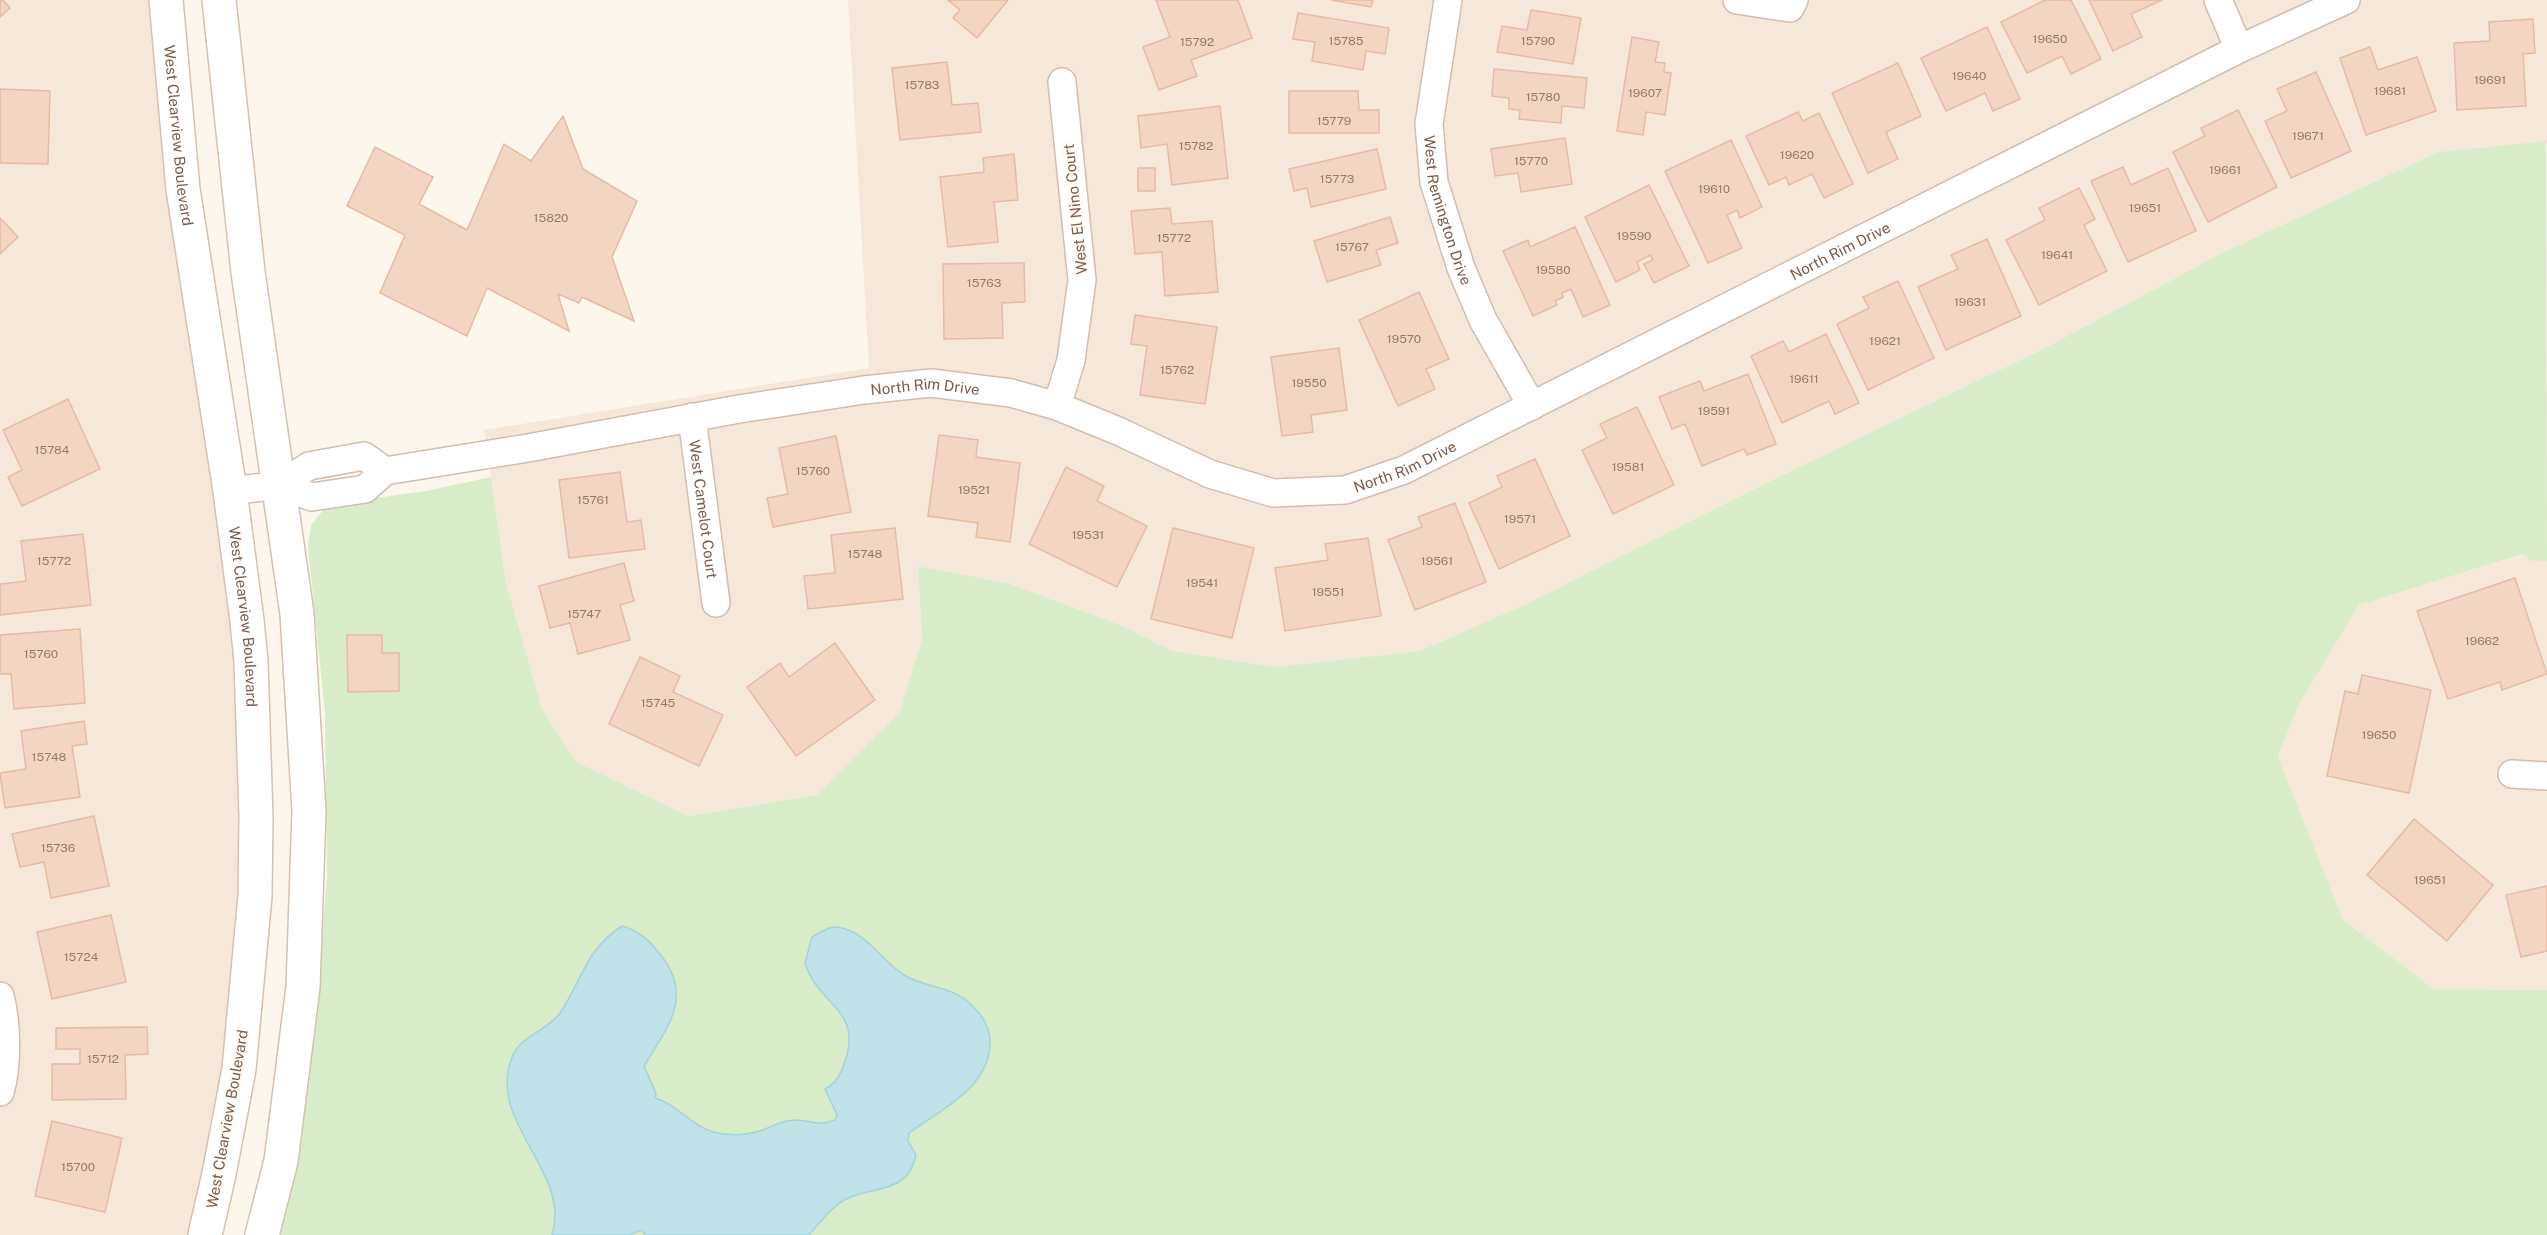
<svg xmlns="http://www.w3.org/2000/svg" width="2547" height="1235" viewBox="0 0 2547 1235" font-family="'Public Sans',sans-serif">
<rect width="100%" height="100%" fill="#fdf6ec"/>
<!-- residential -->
<g fill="#f5e8da">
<path d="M 0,0 L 153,0 L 211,447 L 232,629 L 243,776 L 240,933 L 220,1111 L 196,1235 L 0,1235 Z"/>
<path d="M 848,0 L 2547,0 L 2547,142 L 2402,169 L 2220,254 L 2043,349 L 1766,483 L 1524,605 L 1420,651 L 1276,667 L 1172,651 L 1123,626 L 1008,583 L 918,566 L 922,639 L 901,712 L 816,795 L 688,816 L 575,762 L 542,709 L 506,581 L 484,430 L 869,368 Z"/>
<path d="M 2524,554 L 2533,561 L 2547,561 L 2547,990 L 2434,989 L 2343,920 L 2278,757 L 2299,704 L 2359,605 Z"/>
</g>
<!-- green -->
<path fill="#d8ecc9" d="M 2546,141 L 2547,561 L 2532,561 L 2523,554 L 2359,605 L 2299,704 L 2278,757 L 2343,920 L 2434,989 L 2547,990 L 2547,1235 L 280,1235 L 312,1055 L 327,879 L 325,714 L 308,546 L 311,525 L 324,509 L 339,503 L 426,491 L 491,477 L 506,582 L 542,709 L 576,762 L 688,816 L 816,795 L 900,712 L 922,639 L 918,566 L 1008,583 L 1123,626 L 1172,651 L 1276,667 L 1420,651 L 1524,605 L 1766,483 L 2043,349 L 2220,254 L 2402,169 L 2439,152 Z"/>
<!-- water -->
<path fill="#bfe3e8" stroke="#a5d3da" stroke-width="1.5" d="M 622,926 C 637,930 650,941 659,953 C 695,996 668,1026 644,1066 L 656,1093 L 655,1098 C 677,1104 691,1126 714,1132 C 729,1136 746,1135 760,1131 C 771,1127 783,1120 795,1120 C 813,1120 815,1127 835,1120 L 837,1115 L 825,1089 C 836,1083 840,1076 844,1064 C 865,1010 818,1006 805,963 L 812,937 C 820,933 828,926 837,927 C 867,931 881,961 904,975 C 923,987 949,986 967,1001 C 979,1011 989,1024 990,1040 C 992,1086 941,1110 909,1133 L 908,1141 L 916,1155 C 909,1194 872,1186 846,1199 C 831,1207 820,1223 809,1235 L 646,1235 L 641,1230 L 631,1235 L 552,1235 C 572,1170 484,1122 513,1055 C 522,1035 548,1030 560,1013 C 583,979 585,950 622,926 Z"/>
<!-- building -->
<g fill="#f3d5c3" stroke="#e6bba3" stroke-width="1.5">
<path d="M 0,0 L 3,0 L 10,8 L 0,17 Z"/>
<path d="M 948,0 L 1008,0 L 977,38 L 953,18 L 960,10 Z"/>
<path d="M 1156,0 L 1238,0 L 1252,38 L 1191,60 L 1197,76 L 1159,90 L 1143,47 L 1170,37 Z"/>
<path d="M 1331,0 L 1373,0 L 1371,7 Z"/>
<path d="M 2045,0 L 2071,0 L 2101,59 L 2071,74 L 2062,56 L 2027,73 L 2001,22 Z"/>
<path d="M 2089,0 L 2162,0 L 2131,14 L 2142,37 L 2113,51 Z"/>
<path d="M 1531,10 L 1581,18 L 1573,64 L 1497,52 L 1502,26 L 1527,30 Z"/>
<path d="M 1298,13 L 1389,28 L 1385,54 L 1366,51 L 1363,70 L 1312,61 L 1315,42 L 1293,39 Z"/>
<path d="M 2533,19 L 2535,53 L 2523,54 L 2526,106 L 2457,110 L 2454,43 L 2490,41 L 2489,22 Z"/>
<path d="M 1987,27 L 2020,99 L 1993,111 L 1985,93 L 1946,111 L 1921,58 Z"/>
<path d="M 1632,37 L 1659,42 L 1655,62 L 1665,63 L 1664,72 L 1671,73 L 1665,115 L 1646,112 L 1643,135 L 1617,131 Z"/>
<path d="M 2370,47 L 2378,70 L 2417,57 L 2436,111 L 2366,135 L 2340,58 Z"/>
<path d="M 947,62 L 952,105 L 978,103 L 981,132 L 900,140 L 892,68 Z"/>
<path d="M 1898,63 L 1921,116 L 1886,132 L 1898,159 L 1868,173 L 1832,93 Z"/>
<path d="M 1494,69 L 1587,78 L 1584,108 L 1562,106 L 1561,123 L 1519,119 L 1520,110 L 1509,109 L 1509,98 L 1492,96 Z"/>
<path d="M 2316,72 L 2351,151 L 2291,178 L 2265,121 L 2287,111 L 2277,89 Z"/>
<path d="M 0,89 L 50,91 L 48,164 L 0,163 Z"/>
<path d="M 1289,91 L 1358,91 L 1359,110 L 1379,110 L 1379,133 L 1289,133 Z"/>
<path d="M 1220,106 L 1228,178 L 1172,185 L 1167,144 L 1141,148 L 1138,116 Z"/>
<path d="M 2238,110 L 2277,187 L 2208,222 L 2173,152 L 2205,136 L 2201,128 Z"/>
<path d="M 1798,112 L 1803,121 L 1819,113 L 1853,184 L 1824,198 L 1812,174 L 1789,185 L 1786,177 L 1769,185 L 1746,136 Z"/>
<path d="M 563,116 L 583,169 L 637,201 L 612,257 L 634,321 L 582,297 L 579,303 L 558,294 L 569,331 L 487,288 L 467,336 L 380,293 L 405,235 L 347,206 L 375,147 L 433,177 L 419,204 L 467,230 L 504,144 L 531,161 Z"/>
<path d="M 1565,138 L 1572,184 L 1521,192 L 1518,173 L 1495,176 L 1491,149 Z"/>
<path d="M 1731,140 L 1762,207 L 1740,218 L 1737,210 L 1727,215 L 1742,248 L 1708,263 L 1665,171 Z"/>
<path d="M 1377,149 L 1386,189 L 1311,207 L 1307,188 L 1294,191 L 1289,169 Z"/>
<path d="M 1014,154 L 1018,200 L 994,202 L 998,242 L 948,247 L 940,177 L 984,172 L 983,158 Z"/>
<path d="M 2123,167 L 2131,185 L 2168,168 L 2196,231 L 2128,262 L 2091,181 Z"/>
<rect x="1138" y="168" width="17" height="23"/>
<path d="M 1649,185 L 1689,266 L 1654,283 L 1644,264 L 1653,260 L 1650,255 L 1637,262 L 1640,270 L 1616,282 L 1585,217 Z"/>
<path d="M 2079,188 L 2095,219 L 2084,225 L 2107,271 L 2039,305 L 2006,240 L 2045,220 L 2039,208 Z"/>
<path d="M 1170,208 L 1172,224 L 1212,221 L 1218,292 L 1165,296 L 1162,252 L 1135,254 L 1131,211 Z"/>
<path d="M 1390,217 L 1398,243 L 1376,250 L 1381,265 L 1327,282 L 1314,241 Z"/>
<path d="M 0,218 L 18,237 L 0,254 Z"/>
<path d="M 1575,227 L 1610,305 L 1583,317 L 1571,289 L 1562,293 L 1563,297 L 1555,301 L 1557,305 L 1533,316 L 1503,251 L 1528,240 L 1530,247 Z"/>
<path d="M 1987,239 L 2021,316 L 1946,350 L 1918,287 L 1958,269 L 1951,255 Z"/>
<path d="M 1024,263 L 1025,302 L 1002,303 L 1003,338 L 944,339 L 943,264 Z"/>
<path d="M 1898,281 L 1934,358 L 1868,390 L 1837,324 L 1869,308 L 1863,297 Z"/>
<path d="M 1419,292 L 1449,359 L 1426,369 L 1435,389 L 1398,406 L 1359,320 Z"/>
<path d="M 1135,315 L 1217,327 L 1205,404 L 1140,395 L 1147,346 L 1131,344 Z"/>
<path d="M 1826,334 L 1859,403 L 1835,414 L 1829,401 L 1782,423 L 1751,356 L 1783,341 L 1789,352 Z"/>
<path d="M 1339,348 L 1347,410 L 1311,415 L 1313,432 L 1282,436 L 1271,357 Z"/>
<path d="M 1748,374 L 1776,444 L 1747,455 L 1744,449 L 1702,466 L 1685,424 L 1672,429 L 1659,397 L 1700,381 L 1704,391 Z"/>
<path d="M 68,399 L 100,469 L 22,506 L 8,477 L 22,470 L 3,430 Z"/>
<path d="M 1637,407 L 1674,485 L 1613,514 L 1582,450 L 1607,438 L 1600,424 Z"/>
<path d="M 939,435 L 978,440 L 976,457 L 1020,463 L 1010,542 L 976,537 L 978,523 L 928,516 Z"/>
<path d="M 836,436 L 851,512 L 773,527 L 767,498 L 788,494 L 779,448 Z"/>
<path d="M 1535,459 L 1570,536 L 1499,569 L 1469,503 L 1502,487 L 1497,476 Z"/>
<path d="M 1066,467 L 1104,486 L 1097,501 L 1147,526 L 1117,587 L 1029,544 Z"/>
<path d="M 620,472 L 627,522 L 641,520 L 645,549 L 569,558 L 559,480 Z"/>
<path d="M 1455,503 L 1486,582 L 1415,610 L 1388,540 L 1422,527 L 1418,517 Z"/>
<path d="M 895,528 L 903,599 L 808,609 L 804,576 L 835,573 L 831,535 Z"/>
<path d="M 1173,528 L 1254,548 L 1232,638 L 1151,619 Z"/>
<path d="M 83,534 L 91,605 L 0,615 L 0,584 L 26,581 L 21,541 Z"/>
<path d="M 1368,538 L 1381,616 L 1285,631 L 1275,568 L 1328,560 L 1325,544 Z"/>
<path d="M 624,563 L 634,601 L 620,605 L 630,640 L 578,654 L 570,623 L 550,628 L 539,586 Z"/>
<path d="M 2515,578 L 2547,674 L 2502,690 L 2500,682 L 2448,699 L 2417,611 Z"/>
<path d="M 80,629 L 85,703 L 14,709 L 11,674 L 0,674 L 0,635 Z"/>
<path d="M 347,635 L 382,635 L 382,653 L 399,653 L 399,691 L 348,692 Z"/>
<path d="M 835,643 L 875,700 L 796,756 L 747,687 L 780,663 L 789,677 Z"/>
<path d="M 640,657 L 680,676 L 673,692 L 723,715 L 699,766 L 609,724 Z"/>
<path d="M 2362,675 L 2431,690 L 2409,793 L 2327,776 L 2345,691 L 2358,694 Z"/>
<path d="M 84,721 L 87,744 L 72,746 L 80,797 L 5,808 L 0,773 L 26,769 L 21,731 Z"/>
<path d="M 94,816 L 109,886 L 51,898 L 44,862 L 20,867 L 12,834 Z"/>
<path d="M 2414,819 L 2493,885 L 2447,941 L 2367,875 Z"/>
<path d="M 2547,886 L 2547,951 L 2521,957 L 2506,895 Z"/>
<path d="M 111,915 L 126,982 L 52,999 L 37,932 Z"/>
<path d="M 147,1027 L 148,1054 L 125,1055 L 126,1099 L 52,1100 L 52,1064 L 80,1064 L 80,1049 L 56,1049 L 56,1028 Z"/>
<path d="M 52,1121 L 122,1138 L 105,1212 L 35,1196 Z"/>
</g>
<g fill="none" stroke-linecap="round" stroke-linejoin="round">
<!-- street casing -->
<g stroke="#d1beb0" stroke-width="30">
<g id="street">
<path id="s1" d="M 1448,0 L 1429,124 L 1434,182 L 1461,268 L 1483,320 L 1532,406"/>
<path d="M 1737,0 L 1790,8 L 1794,0"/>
<path d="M 2218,0 L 2239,49"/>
<path d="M 1057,406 L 1071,360 L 1082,280 L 1062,82"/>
<path id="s2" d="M 692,417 L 716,603"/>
<path id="s3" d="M 280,485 L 312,497 L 365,489 L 385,471 L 528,448 L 739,409 L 864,390 L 931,383 L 1011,393 L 1057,406 L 1118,431 L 1210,474 L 1273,493 L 1345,490 L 1404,470 L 2239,49 L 2346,0"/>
<path d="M 230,491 L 280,485 L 309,466 L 364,456 L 385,471"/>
<path d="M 2512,774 L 2547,776"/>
<path d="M 0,996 C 7,1022 8,1066 0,1092"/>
</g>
</g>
<!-- secondary casing -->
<g stroke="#d6c0b0" stroke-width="36">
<g id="secondary">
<path id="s4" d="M 166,0 L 183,189 L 230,491 L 247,621 L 251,661 L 256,817 L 255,896 L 239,1069 L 219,1174 L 205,1235"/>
<path d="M 219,0 L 248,272 L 297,614 L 309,811 L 303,987 L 281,1161 L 262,1235"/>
</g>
</g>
<!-- street -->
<use href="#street" stroke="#fff" stroke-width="27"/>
<!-- secondary -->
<use href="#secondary" stroke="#fff" stroke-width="33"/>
</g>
<g text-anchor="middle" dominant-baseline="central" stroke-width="4.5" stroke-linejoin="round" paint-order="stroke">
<!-- number labels -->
<g font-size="12" fill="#987a6a">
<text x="2050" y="39">19650</text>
<text x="1346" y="41">15785</text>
<text x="1538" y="41">15790</text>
<text x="1197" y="42">15792</text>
<text x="1969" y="76">19640</text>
<text x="2490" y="80">19691</text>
<text x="922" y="85">15783</text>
<text x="2390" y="91">19681</text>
<text x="1645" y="93">19607</text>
<text x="1543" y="97">15780</text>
<text x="1334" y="121">15779</text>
<text x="2308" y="136">19671</text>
<text x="1196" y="146">15782</text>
<text x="1797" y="155">19620</text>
<text x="1531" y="161">15770</text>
<text x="2225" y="170">19661</text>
<text x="1337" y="179">15773</text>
<text x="1714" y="189">19610</text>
<text x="2145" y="208">19651</text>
<text x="551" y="218">15820</text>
<text x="1634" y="236">19590</text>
<text x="1174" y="238">15772</text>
<text x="1352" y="247">15767</text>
<text x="2057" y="255">19641</text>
<text x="1553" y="270">19580</text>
<text x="984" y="283">15763</text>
<text x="1970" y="302">19631</text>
<text x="1404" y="339">19570</text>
<text x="1885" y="341">19621</text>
<text x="1177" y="370">15762</text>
<text x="1804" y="379">19611</text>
<text x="1309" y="383">19550</text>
<text x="1714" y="411">19591</text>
<text x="52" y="450">15784</text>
<text x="1628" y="467">19581</text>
<text x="813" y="471">15760</text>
<text x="974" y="490">19521</text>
<text x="593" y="500">15761</text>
<text x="1520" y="519">19571</text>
<text x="1088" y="535">19531</text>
<text x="865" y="554">15748</text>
<text x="54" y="561">15772</text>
<text x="1437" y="561">19561</text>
<text x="1202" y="583">19541</text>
<text x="1328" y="592">19551</text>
<text x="584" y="614">15747</text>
<text x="2482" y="641">19662</text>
<text x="41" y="654">15760</text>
<text x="658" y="703">15745</text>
<text x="2379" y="735">19650</text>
<text x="49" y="757">15748</text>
<text x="58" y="848">15736</text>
<text x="2430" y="880">19651</text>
<text x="81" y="957">15724</text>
<text x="103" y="1059">15712</text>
<text x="78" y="1167">15700</text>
</g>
<!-- street labels -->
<g font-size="15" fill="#7a5c4d" stroke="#fffaf3">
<text stroke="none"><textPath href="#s4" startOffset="136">West Clearview Boulevard</textPath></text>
<text transform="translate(1075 209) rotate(-96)">West El Nino Court</text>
<text stroke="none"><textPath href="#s1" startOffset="214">West Remington Drive</textPath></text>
<text stroke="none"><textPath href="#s3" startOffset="1652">North Rim Drive</textPath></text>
<text stroke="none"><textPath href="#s3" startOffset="662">North Rim Drive</textPath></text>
<text stroke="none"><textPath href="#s3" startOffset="1166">North Rim Drive</textPath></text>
<text stroke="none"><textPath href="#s2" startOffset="93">West Camelot Court</textPath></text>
<text stroke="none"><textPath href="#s4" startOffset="622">West Clearview Boulevard</textPath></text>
<text transform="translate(227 1119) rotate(-80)">West Clearview Boulevard</text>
</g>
</g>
</svg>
